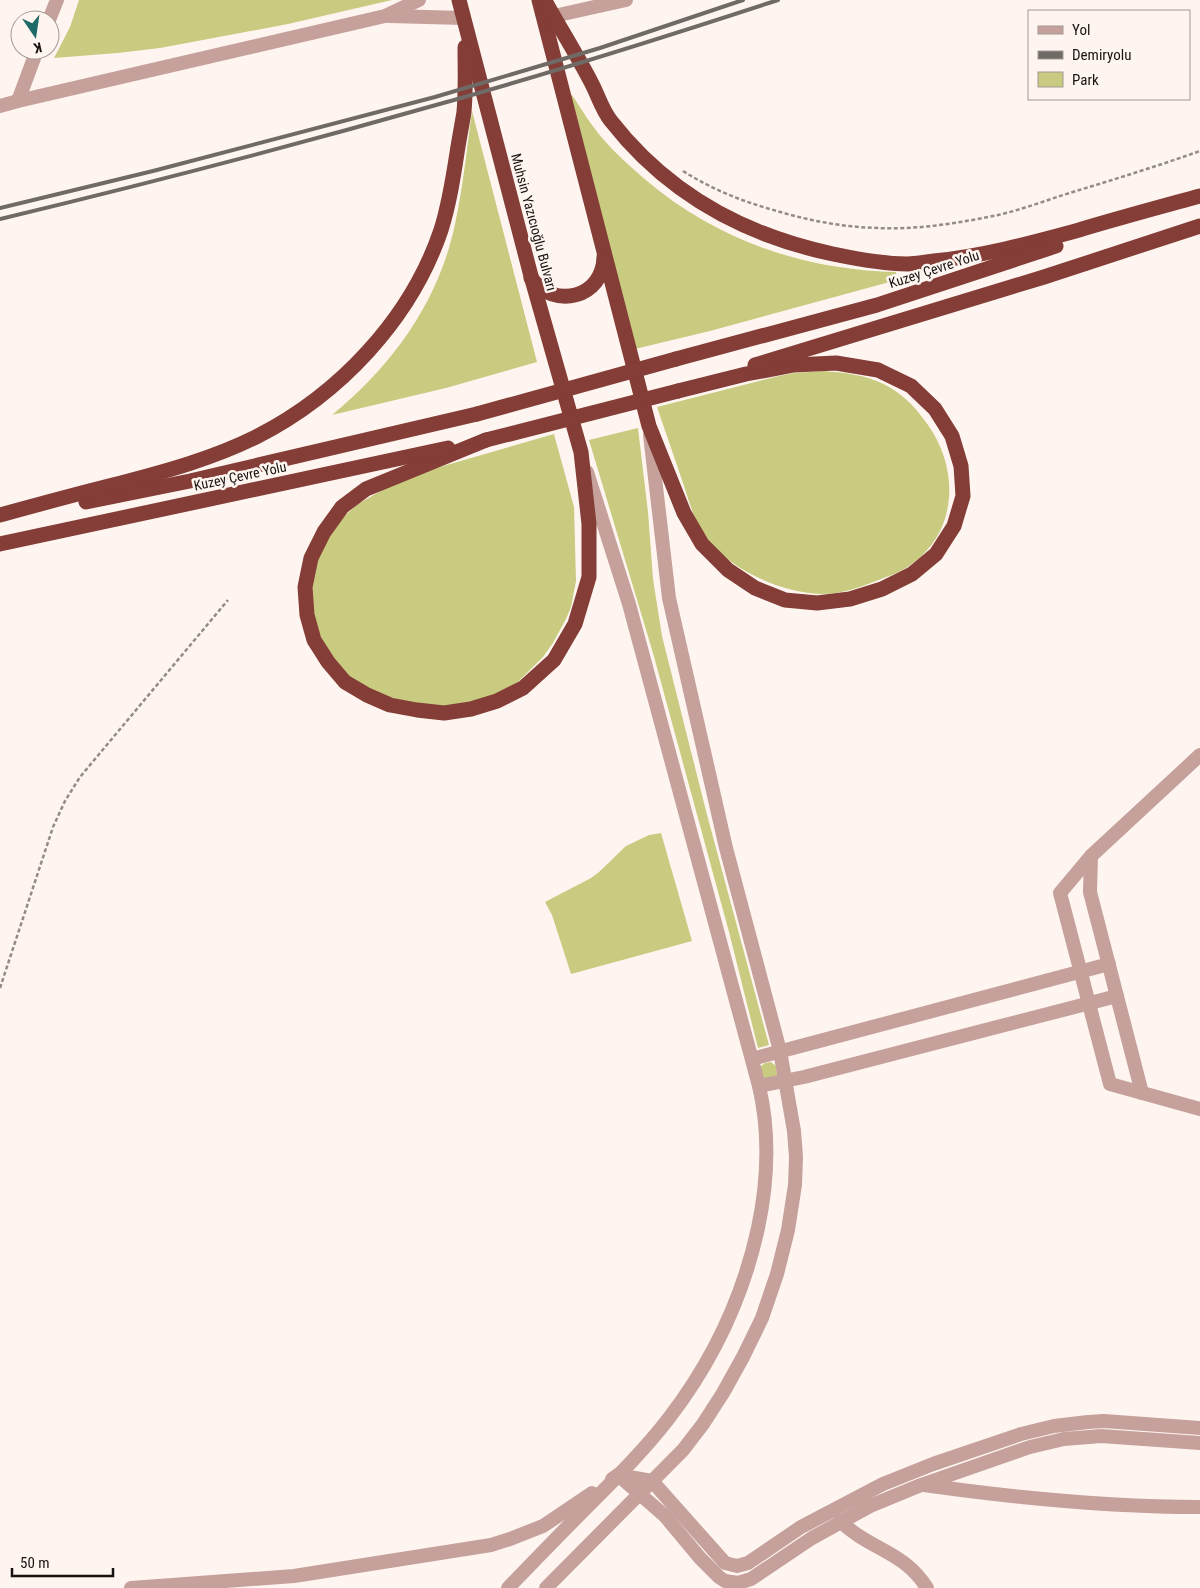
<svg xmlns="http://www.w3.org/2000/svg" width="1200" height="1588" viewBox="0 0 1200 1588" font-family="'Roboto Condensed',sans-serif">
<rect width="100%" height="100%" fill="#fff5f0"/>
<!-- green -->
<g fill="#c9cb80">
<path d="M 79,0 L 392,0 L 288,24 L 160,48 L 118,53 L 54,58 L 70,27 Z"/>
<path d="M 572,95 C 582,110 591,125 603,139 C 616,154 631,167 647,181 C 717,240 804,270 896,272 L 897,280 L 710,331 L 635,349 L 567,97 Z"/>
<path d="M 472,111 L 537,362 L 446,388 L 332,415 C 393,365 439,301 455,224 C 463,187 467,148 472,111 Z"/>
<path d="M 823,371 C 871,374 900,384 928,425 C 959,469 958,530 913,563 C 902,572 889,576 876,581 C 858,588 841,594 821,594 C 796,593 771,585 749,573 C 730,563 713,549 702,531 C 693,517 689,501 684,486 C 675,460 666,433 657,407 L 779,376 L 794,373 Z"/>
<path d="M 638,428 L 648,512 L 653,579 L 662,636 L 706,811 L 769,1045 L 758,1048 L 729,932 L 653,653 L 589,440 Z"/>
<path d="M 554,434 L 574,507 L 576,581 L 571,607 L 566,619 L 553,643 L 543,657 L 518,682 L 505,690 L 491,696 L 464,704 L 437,706 L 403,702 L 354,683 L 328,653 L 315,623 L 311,582 L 321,547 L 341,519 L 358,504 L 384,489 L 433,469 Z"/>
<path d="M 661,833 L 692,941 L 571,974 L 552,915 L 545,902 L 591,878 L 599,872 L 626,846 L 649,835 Z"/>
<path d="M 771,1062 L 776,1066 L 777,1075 L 775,1078 L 763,1078 L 760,1067 L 765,1063 Z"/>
</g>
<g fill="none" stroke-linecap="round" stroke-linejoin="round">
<!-- path -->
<g stroke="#928b88" stroke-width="2.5" stroke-dasharray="4 2.5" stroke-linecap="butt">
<path d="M 683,171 C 713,190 744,202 777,211 C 810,221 843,227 878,228 C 917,230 959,223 998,215 C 1020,210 1042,202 1063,195 C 1109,181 1155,167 1200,151"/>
<path d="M 0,988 L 53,827 L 65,801 L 80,777 L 228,600"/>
</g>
<!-- minor -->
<g stroke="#c6a19c" stroke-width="14">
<path d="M 389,16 L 464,18"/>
<path d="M 554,16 L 626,0"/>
<path d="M 49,20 L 57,0"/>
<path d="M 18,101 L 37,50"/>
<path d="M 0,106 L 18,101 L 385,16 L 419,0"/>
<path d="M 1200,755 L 1091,856 L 1060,893 L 1110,1084 L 1200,1109"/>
<path d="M 1091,856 L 1090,892 L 1142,1093"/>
<path d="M 752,1059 L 1109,964"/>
<path d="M 759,1086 L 804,1077 L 1117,996"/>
<path d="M 618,1475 L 665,1516 L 700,1558 L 719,1577 L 725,1581 L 738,1583 L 751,1579 L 812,1538 L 870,1506 L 921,1485 L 1030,1447 L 1064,1439 L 1101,1436 L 1200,1443"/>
<path d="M 612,1479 L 618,1475 L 652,1481 L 725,1563 L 737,1566 L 748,1563 L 801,1527 L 883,1484 L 933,1464 L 1021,1434 L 1054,1426 L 1088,1422 L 1104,1421 L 1200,1428"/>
<path d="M 924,1485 C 1016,1498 1107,1507 1200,1507"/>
<path d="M 840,1521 C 870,1550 904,1551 927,1588"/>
<path d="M 131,1588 L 294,1576 L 491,1545 L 510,1539 L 543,1526 L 592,1493"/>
<path d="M 508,1588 C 536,1559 564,1530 592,1502 C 619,1475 646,1448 669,1418 C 712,1362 743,1297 758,1228 C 768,1181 770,1133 759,1086 L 629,604 L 587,472"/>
<path d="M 546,1588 L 683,1450 L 703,1424 L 723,1393 L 743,1357 L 762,1318 L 777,1274 L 788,1230 L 795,1185 L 796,1157 L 794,1131 L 780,1051 L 726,848 L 669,598 L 650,435"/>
</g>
<!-- highway -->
<g stroke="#843d37" stroke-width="15">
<path d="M 459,0 L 531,276 L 581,452 L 589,524 L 589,577 L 575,624 L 554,660 L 523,688 L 497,701 L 471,709 L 444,713 L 417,710 L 390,705 L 367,695 L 345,682 L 328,662 L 314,640 L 307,615 L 305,587 L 311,558 L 324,532 L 342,507 L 366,489 L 486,440"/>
<path d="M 539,0 L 649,426 L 684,513 L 702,544 L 728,570 L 755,588 L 785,600 L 817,603 L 850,599 L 882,589 L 912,574 L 936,554 L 954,526 L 963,496 L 961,466 L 952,436 L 935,409 L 911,386 L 878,370 L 836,363 L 794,365 L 746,374 L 678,391"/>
<path d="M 545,1 C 560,28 577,55 591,82 C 598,95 602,110 611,121 C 668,194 743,235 833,254 C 857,259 883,264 907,264 C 916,264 925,262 934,261 C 984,256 1031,243 1079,230 C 1119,218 1160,207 1200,196"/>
<path d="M 531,278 C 554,310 603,298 604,257"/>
<path d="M 676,359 L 877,305 L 1056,246"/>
<path d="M 755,365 L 1044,277 L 1200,226"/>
<path d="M 86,502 L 190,481 L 477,414"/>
<path d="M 0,515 C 40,504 80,493 121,483 C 167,471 214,458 256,437 C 339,395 411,319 441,230 C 449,205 453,179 457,153 C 459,139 462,125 464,112 C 466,90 465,69 465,47"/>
<path d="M 0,544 L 448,448"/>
</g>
<!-- rail -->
<g stroke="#706a67" stroke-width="4">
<path d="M 0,208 L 153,171 L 435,97 L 600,48 L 743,0"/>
<path d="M 0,219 C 146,184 292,146 436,105 C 551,73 665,37 778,0"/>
</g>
<!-- highway-bridge -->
<g stroke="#843d37" stroke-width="15">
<path d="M 477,414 L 676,359"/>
<path d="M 486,440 L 678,391"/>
</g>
</g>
<g text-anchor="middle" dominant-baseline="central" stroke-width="5" stroke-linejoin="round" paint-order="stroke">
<!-- street labels -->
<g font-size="14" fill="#151210" stroke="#fff5f0">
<text transform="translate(534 222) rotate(75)">Muhsin Yazıcıoğlu Bulvarı</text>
<text transform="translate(934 269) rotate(-18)">Kuzey Çevre Yolu</text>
<text transform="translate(240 476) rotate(-12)">Kuzey Çevre Yolu</text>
</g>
</g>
<!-- legend -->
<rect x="1028" y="10" width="162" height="90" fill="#fff5f0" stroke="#a19a96"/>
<rect x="1038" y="26" width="25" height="8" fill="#c6a19c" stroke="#a19a96"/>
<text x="1072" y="35" font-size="15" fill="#151210">Yol</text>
<rect x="1038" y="51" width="25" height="8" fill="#706a67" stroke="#a19a96"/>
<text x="1072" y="60" font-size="15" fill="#151210">Demiryolu</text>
<rect x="1038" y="72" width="25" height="15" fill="#c9cb80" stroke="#a19a96"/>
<text x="1072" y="85" font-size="15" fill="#151210">Park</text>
<!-- north arrow -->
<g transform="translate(35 35) rotate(167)"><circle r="24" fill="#fff5f0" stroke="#a19a96"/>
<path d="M0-4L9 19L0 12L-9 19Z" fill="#1e6a68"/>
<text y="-8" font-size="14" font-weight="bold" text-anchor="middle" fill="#151210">K</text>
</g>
<!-- scale -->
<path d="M12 1568v8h101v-8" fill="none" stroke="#151210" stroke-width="2.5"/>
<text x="20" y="1568" font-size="15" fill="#151210" stroke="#fff5f0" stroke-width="4" paint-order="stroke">50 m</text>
</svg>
